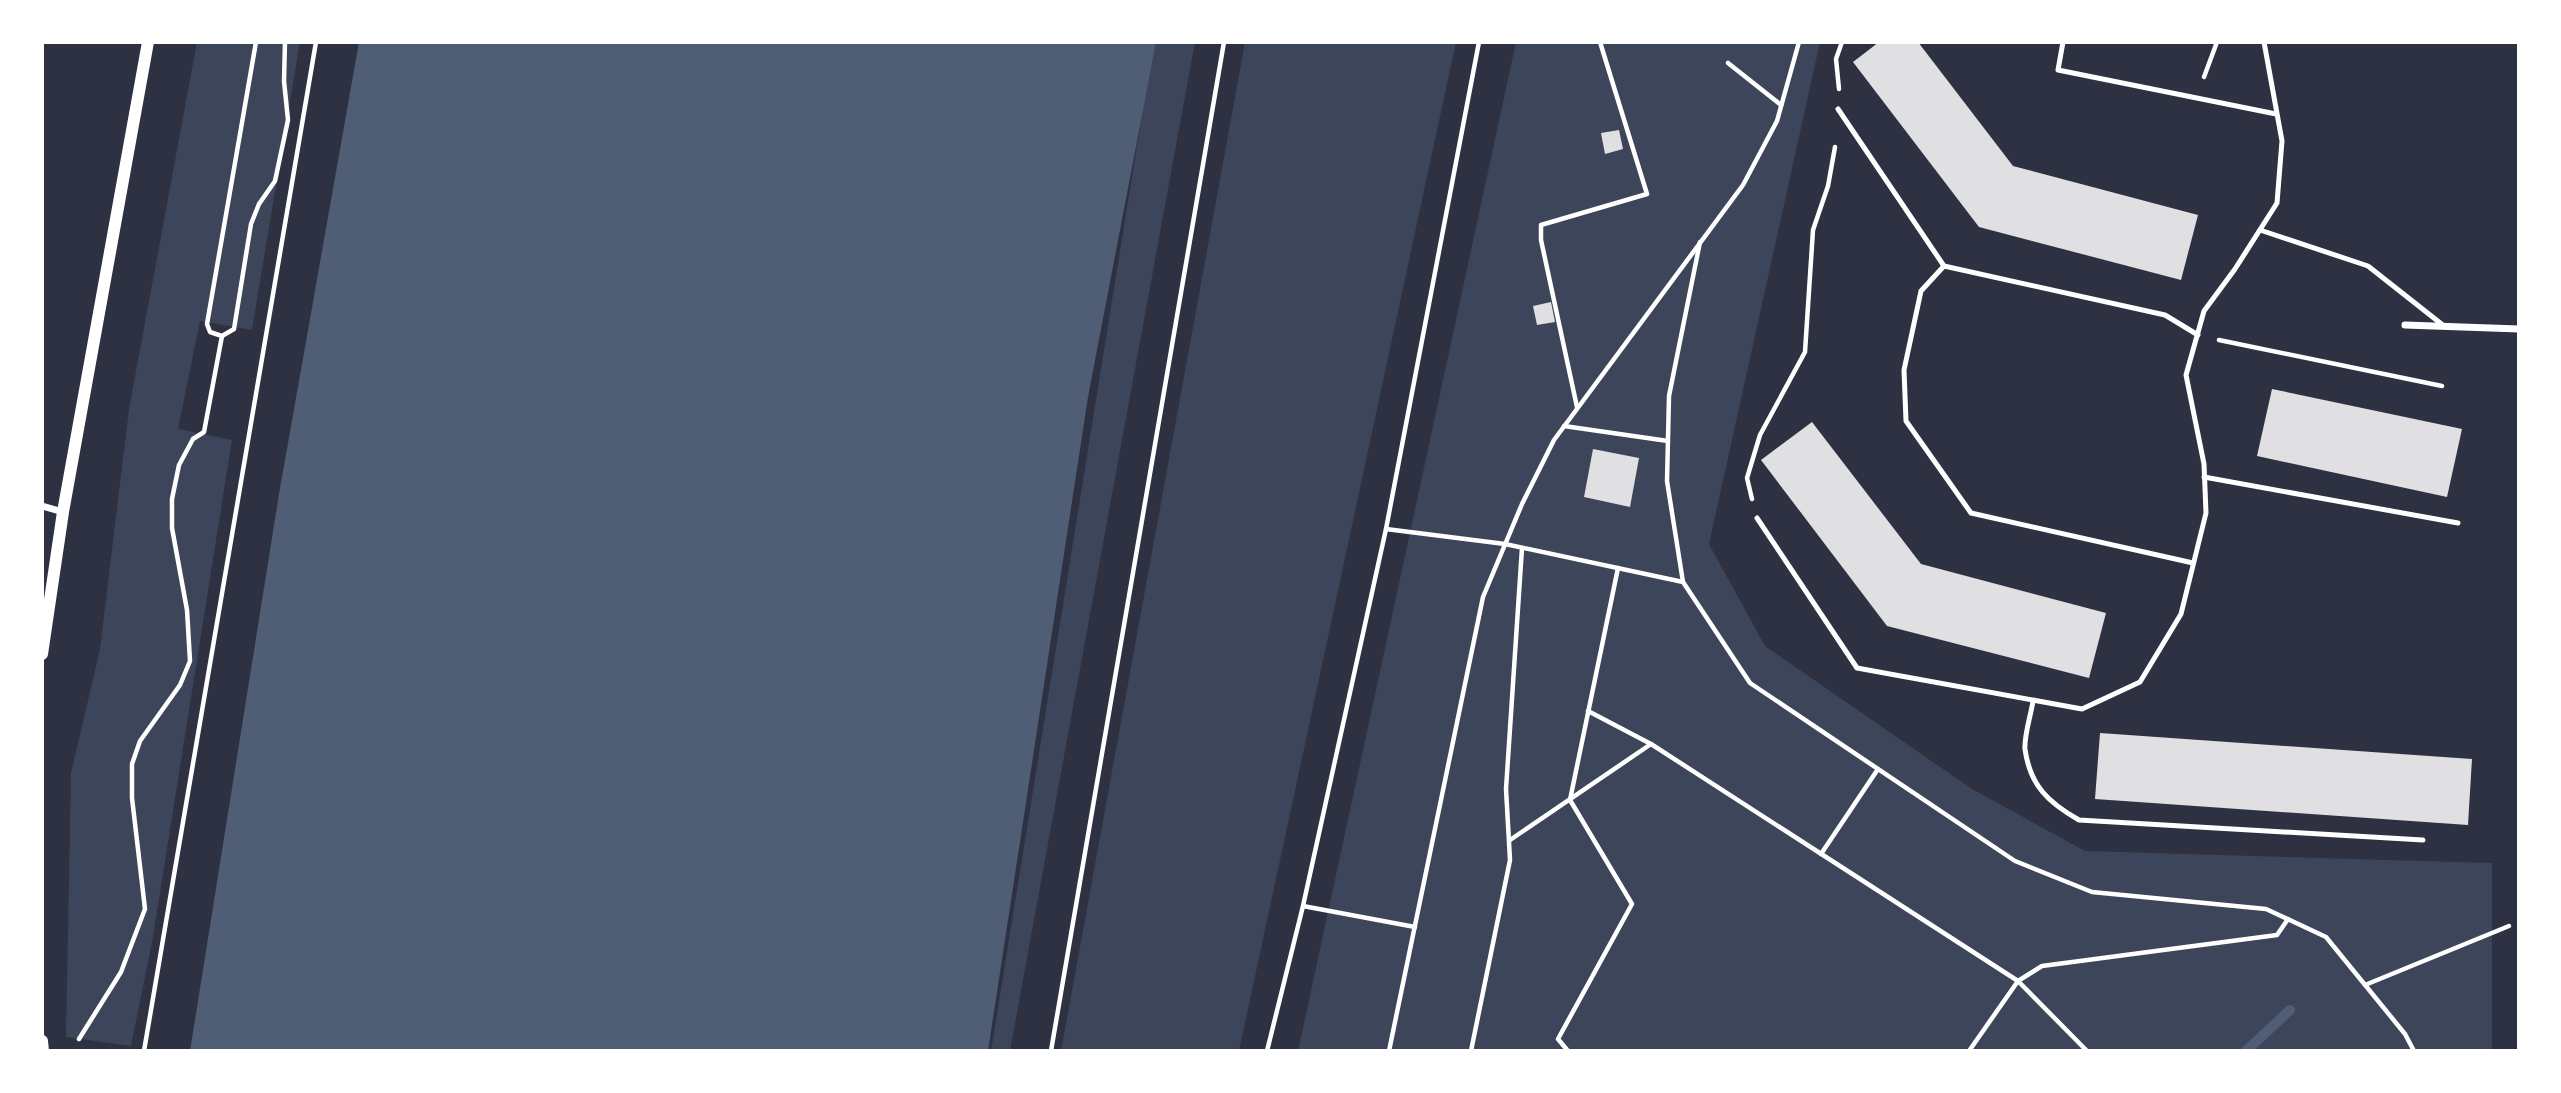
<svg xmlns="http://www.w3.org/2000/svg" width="2561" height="1093" viewBox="0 0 2561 1093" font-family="Lora,serif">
<rect width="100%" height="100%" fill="#2d3142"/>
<!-- green -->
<g fill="#3c4559">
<path d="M 197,42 L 300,42 L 252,330 L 200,321 L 178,429 L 232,440 L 153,937 L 131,1046 L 66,1037 L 71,773 L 100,649 L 129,409 Z"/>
<path d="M 1156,42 L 1195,42 L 1010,1051 L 991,1051 L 1145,96 Z"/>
<path d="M 1245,42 L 1456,42 L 1239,1051 L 1061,1051 Z"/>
<path d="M 1516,42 L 1820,42 L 1709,544 L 1765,646 L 1972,789 L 2085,851 L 2492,863 L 2492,1051 L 1298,1051 Z"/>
</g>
<!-- water -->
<path fill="#4f5d75" d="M 359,42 L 1156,42 L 1088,397 L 988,1051 L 190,1051 L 279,494 Z"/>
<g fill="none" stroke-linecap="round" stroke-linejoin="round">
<!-- stream -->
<path stroke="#4f5d75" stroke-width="10" d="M 2246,1051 L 2290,1010"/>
</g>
<!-- building -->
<g fill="#e0e0e3">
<path d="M 1879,42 L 1918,42 L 2013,166 L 2198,215 L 2181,280 L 1979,227 L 1853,62 Z"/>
<path d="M 1619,130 L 1623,149 L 1605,154 L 1601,133 Z"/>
<path d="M 1551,302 L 1555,322 L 1537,325 L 1533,306 Z"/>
<path d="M 2272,389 L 2462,429 L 2447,497 L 2257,456 Z"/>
<path d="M 1812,422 L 1921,564 L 2106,613 L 2089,678 L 1887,626 L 1761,460 Z"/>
<path d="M 1593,449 L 1639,458 L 1630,507 L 1584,497 Z"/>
<path d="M 2100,733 L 2472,759 L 2468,825 L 2095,799 Z"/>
</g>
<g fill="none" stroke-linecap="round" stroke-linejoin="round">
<!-- path -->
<g stroke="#fff" stroke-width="4.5">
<path d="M 256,42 L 207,324 L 210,332 L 222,336 L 234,329 L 251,224 L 259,204 L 275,181 L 288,120 L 284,81 L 285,42"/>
<path d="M 1728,63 L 1781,105"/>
<path d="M 2204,77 L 2217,42"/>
<path d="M 1839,89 L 1836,59 L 1842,42"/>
<path d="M 1700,242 L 1669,396 L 1667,481 L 1683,582 L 1750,683 L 2015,861 L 2092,892 L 2266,909 L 2326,937 L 2405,1034 L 2414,1051"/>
<path d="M 2219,340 L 2442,386"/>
<path d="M 1577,407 L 1541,240 L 1541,225 L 1647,194 L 1600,42"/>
<path d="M 1564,426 L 1668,441"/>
<path d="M 1752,499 L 1747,478 L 1760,435 L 1805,352 L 1813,230 L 1828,186 L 1835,147"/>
<path d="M 1386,529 L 1505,544 L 1683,582"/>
<path d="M 1588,711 L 1651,744 L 2018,981 L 2087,1051"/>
<path d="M 1510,840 L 1651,744"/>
<path d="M 1821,854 L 1878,769"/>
<path d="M 1303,906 L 1415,927"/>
<path d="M 2365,985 L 2509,926"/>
<path d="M 79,1039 L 121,972 L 145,909 L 132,798 L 132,764 L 140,741 L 180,685 L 190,661 L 187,610 L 172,528 L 172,499 L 179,465 L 193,439 L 204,432 L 222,336"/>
<path d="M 144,1051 L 316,42"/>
<path d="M 1051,1051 L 1224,42"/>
<path d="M 1267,1051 L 1303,906 L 1386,529 L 1479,42"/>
<path d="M 1389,1051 L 1483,597 L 1522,504 L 1554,440 L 1743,185 L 1777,121 L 1799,42"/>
<path d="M 1471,1051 L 1510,860 L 1506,789 L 1522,548"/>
<path d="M 1568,1051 L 1558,1039 L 1632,904 L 1570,800 L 1618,568"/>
<path d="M 1969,1051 L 2018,981 L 2042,966 L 2277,935 L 2288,919"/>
</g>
<!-- service -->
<g stroke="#fff" stroke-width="5">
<path d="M 2063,42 L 2058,70 L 2276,114"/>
<path d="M 1838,109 L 1944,266 L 2165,315 L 2198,335"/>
<path d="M 2260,230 L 2368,266 L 2444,326"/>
<path d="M 1944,266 L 1921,291 L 1904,370 L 1906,421 L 1971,513 L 2193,563"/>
<path d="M 2204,477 L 2458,523"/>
<path d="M 1757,518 L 1857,668 L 2082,709 L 2140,682 L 2181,614 L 2206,513 L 2204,464 L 2186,375 L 2204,311 L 2235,269 L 2277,203 L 2282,141 L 2264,42"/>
<path d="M 2033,701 C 2031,715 2024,735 2025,749 C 2030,786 2049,803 2079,820 L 2423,840"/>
</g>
<!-- minor -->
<g stroke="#fff" stroke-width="7">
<path d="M 2405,325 L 2519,329"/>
<path d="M 42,506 L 63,512"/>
</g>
<!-- tertiary -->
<g stroke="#fff" stroke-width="12">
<path d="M 42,654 L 63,512 L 148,42"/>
<path d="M 42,1041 L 43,1051"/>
</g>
</g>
<!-- border -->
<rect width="2561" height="1093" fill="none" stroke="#ffffff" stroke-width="88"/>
</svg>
